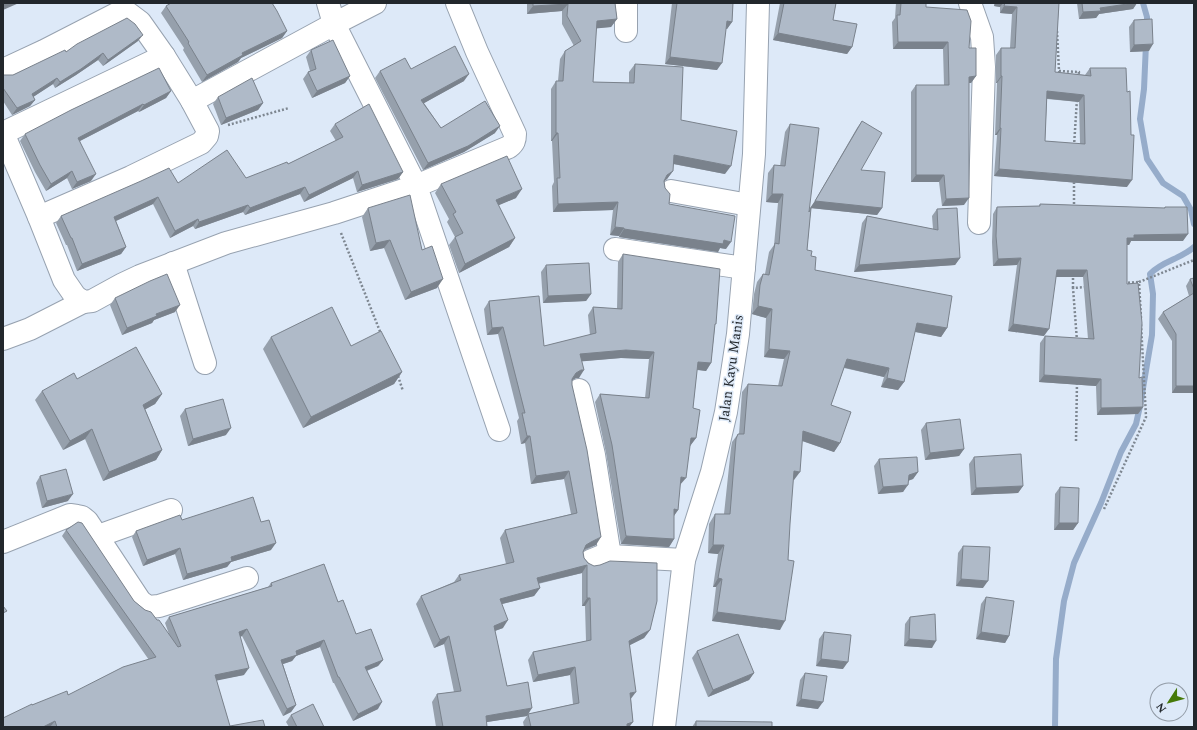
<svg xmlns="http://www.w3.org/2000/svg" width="1197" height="730" viewBox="0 0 1197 730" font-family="Spectral,serif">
<rect width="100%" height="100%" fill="#dde9f8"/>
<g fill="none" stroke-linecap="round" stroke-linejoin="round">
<!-- stream -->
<g stroke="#96acca" stroke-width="6">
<path d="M 1143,3 L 1147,17 L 1147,27"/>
<path d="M 1146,44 L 1144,89 L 1140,119 L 1147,159 L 1163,183 L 1183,196 L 1191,210 L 1194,224"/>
<path d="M 1055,727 L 1056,659 L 1064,601 L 1074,563 L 1101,503 L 1121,452 L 1136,424 L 1140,406 L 1152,335 L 1153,294 L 1150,274 C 1162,261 1181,259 1194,247"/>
</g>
<!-- minor casing -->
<g stroke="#97a2b0" stroke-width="24">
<g id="minor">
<path d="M 328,3 L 334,24 L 375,3"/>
<path d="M 457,3 L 477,52 L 515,134 C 515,140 514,143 509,147 L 416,186 L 499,430"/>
<path d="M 626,3 L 626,31"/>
<path d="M 970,3 L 982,37 L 984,67 L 979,223"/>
<path d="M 3,70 L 44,51 L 122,11 L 128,13 L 140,22 L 164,56 L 192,101 L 208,131 L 207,136 L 201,143 L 131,177 L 39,217"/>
<path d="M 3,133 L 39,217 L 64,280 L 75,296 L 83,302 L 92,301 L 123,284 L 140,276 L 226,243 L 334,213 L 416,186 L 334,24 L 192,101"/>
<path d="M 3,133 L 164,56"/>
<path d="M 671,191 L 749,205"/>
<path d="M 615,249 L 744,268"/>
<path d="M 173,263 L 205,363"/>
<path d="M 3,339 L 30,329 L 83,302"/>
<path d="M 579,390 L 594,455 L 610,556"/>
<path d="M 98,536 L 171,510"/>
<path d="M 3,542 L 70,515 L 77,516 L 82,517 L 87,521 L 140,601 L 148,607 L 159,606 L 247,578"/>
<path d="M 590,561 L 602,556 L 610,556 L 684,560"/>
<path d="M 664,727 L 684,560 L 712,472 L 726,412 L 738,334 L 754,154 L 758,3"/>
</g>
</g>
<!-- path -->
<g stroke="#7e8791" stroke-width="2.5" stroke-dasharray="2 2" stroke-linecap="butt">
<path d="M 1057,31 L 1059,71 L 1079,72 L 1078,76"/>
<path d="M 228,125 L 289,108"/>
<path d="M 1074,146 L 1077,99"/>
<path d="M 1074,208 L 1074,181"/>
<path d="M 341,233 L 381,334"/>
<path d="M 1124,283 L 1139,282"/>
<path d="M 1073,288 L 1073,275"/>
<path d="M 1141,318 L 1139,282 L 1194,260"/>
<path d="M 1077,341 L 1073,288 L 1087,287"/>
<path d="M 398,376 L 403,391"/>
<path d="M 1076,441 L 1077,382"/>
<path d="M 1104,509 L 1146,417 L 1141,324"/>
</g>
<!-- minor -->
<use href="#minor" stroke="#fff" stroke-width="22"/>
</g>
<!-- wall -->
<g fill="#96a0ac" fill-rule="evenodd">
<path d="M 527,3 L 615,3 L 617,19 L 611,27 L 596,28 L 593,82 L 629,83 L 629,72 L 635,64 L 725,174 L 673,164 L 673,171 L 667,179 L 664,181 L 665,188 L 669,204 L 726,249 L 720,248 L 718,252 L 619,237 L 619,236 L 610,235 L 613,210 L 553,212 L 552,186 L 554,182 L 552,141 L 551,141 L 551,89 L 556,81 L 558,81 L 560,59 L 565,51 L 574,46 L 562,24 L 562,11 L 527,14 Z"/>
<path d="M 672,3 L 733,3 L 732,22 L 727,29 L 726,29 L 717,70 L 665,64 Z"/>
<path d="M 780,3 L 836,3 L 833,20 L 852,47 L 847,54 L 773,40 Z"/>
<path d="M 896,3 L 926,3 L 926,7 L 969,48 L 976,76 L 971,83 L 969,83 L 964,205 L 942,206 L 939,182 L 911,182 L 911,92 L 916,85 L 944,85 L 943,49 L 893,49 L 892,22 L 895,18 Z"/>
<path d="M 994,3 L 1059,3 L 1055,72 L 1085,75 L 1090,68 L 1127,187 L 994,176 L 997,135 L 995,135 L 997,83 L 996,83 L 996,55 L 1001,48 L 1010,48 L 1012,14 L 1000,13 L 1000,7 L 994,6 ZM 1047,99 L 1079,102 L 1080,144 L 1045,141 Z"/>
<path d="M 1077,3 L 1137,3 L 1133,9 L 1099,14 L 1096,18 L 1079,19 Z"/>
<path d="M 166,6 L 287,31 L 282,38 L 241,58 L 238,62 L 202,82 L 183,50 L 184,48 L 161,13 Z"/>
<path d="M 1134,20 L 1149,51 L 1130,52 L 1129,27 Z"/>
<path d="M 138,41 L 103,66 L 98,60 L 76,75 L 55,88 L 53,84 L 33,97 L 35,100 L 30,106 L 12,115 L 3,101 L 3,76 L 13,75 L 66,52 Z"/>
<path d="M 311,50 L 350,76 L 345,83 L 312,98 L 303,79 L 308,72 L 310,71 L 306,57 Z"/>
<path d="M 411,69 L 464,81 L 424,103 L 441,128 L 495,133 L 464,152 L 423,170 L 375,78 L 380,71 Z"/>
<path d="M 171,91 L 166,98 L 139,112 L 138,111 L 80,141 L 91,181 L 72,189 L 67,178 L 46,191 L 35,172 L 20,141 L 25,134 Z"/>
<path d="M 218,97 L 263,103 L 258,110 L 221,125 L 213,104 Z"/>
<path d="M 862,121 L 861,170 L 882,208 L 877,215 L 811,208 L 807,250 L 811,256 L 815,270 L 947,328 L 941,337 L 915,332 L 904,382 L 898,390 L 881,387 L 884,377 L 844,368 L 831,405 L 840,443 L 834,452 L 802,441 L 794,480 L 793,480 L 780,630 L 712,621 L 716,587 L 713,587 L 718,554 L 708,553 L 709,524 L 715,514 L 724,514 L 731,448 L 732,442 L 738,434 L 739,434 L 742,392 L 748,384 L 778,386 L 784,359 L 764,357 L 766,318 L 752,314 L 754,294 L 757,282 L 763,274 L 765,274 L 769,252 L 774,245 L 778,203 L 766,202 L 768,173 L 774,165 L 780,166 L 785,132 L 790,124 L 809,211 L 857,128 Z"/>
<path d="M 335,124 L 403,172 L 398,179 L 357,192 L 353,178 L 304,202 L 300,194 L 245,215 L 243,212 L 195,229 L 193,226 L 170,238 L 153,204 L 116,221 L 126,247 L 121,254 L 77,271 L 67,245 L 66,245 L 56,223 L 61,216 L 178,183 L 246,178 L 288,164 L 336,141 L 330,131 Z"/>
<path d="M 441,184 L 516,198 L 498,205 L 515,238 L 509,247 L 459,273 L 449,245 L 455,237 L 447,222 L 449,219 L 435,193 Z"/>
<path d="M 1040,204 L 1164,208 L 1165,207 L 1183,241 L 1131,241 L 1129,245 L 1127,245 L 1127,284 L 1143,407 L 1138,414 L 1097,415 L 1096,386 L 1039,382 L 1040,343 L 1045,336 L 1088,339 L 1083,277 L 1056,277 L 1044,336 L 1008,331 L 1017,265 L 993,266 L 992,242 L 993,214 L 997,207 L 1039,206 Z"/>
<path d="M 368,208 L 422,250 L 437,288 L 405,300 L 384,248 L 370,251 L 362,217 Z"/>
<path d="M 937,209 L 960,258 L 955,265 L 854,272 L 862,223 L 867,216 L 933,229 L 932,216 Z"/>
<path d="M 623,254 L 715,326 L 711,363 L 706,371 L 697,370 L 693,408 L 696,438 L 690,446 L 680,485 L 678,510 L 674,516 L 674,539 L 669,547 L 621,544 L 606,453 L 595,402 L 600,394 L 645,398 L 649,359 L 621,358 L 582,361 L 579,378 L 576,378 L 572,380 L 572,385 L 596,545 L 584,551 L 583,552 L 584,558 L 650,630 L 644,638 L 630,645 L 631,699 L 633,722 L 629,727 L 524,727 L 523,722 L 527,716 L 486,722 L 487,727 L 436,727 L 432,702 L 437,694 L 454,692 L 444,644 L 434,648 L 416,604 L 421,596 L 454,582 L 459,575 L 506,564 L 500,538 L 505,530 L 571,514 L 564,479 L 531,484 L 525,443 L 521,444 L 517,421 L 519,418 L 498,334 L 487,335 L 484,309 L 489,301 L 544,346 L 590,335 L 588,315 L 593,307 L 617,309 L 618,262 ZM 582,573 L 582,606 L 585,606 L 586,641 L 533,652 L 528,660 L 533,682 L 570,675 L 573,704 L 528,714 L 507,686 L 495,631 L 503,628 L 502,604 L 534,596 L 540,588 L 538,584 Z"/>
<path d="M 546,265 L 591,294 L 586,301 L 543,303 L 541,272 Z"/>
<path d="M 1194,278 L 1194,393 L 1172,393 L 1172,341 L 1158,319 L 1163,312 L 1189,296 L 1186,286 L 1190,279 Z"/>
<path d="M 115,298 L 175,312 L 154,320 L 152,323 L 122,335 L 110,305 Z"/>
<path d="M 271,337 L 351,346 L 402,372 L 394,384 L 303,428 L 263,349 Z"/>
<path d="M 77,379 L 162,394 L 155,404 L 145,409 L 162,450 L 156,460 L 103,481 L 85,439 L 63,450 L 35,400 L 42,391 Z"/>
<path d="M 185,409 L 226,435 L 188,446 L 180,416 Z"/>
<path d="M 926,423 L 964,449 L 959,456 L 925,460 L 921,430 Z"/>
<path d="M 974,457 L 1023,486 L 1018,493 L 971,495 L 969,464 Z"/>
<path d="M 879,459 L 918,472 L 913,479 L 908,481 L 903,492 L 878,494 L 874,466 Z"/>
<path d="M 40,476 L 68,501 L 42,508 L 36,483 Z"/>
<path d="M 1060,487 L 1078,523 L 1073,530 L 1054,530 L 1055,494 Z"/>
<path d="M 182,520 L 261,522 L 271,550 L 231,562 L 227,567 L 183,580 L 175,554 L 143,566 L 132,537 L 136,531 Z"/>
<path d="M 66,530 L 134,601 L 157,620 L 169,634 L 165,623 L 169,617 L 268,587 L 271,583 L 338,602 L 356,634 L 383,660 L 378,666 L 367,671 L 378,709 L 353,721 L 334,683 L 333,683 L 320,647 L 296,656 L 292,661 L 283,664 L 296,705 L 291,712 L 283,716 L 242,636 L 240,637 L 244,675 L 216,680 L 230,726 L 265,727 L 3,727 L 32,705 L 68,695 L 149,660 L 62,536 Z"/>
<path d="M 963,546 L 983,588 L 956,586 L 958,553 Z"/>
<path d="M 986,597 L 1009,636 L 1005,643 L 976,639 L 981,604 Z"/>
<path d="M 910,617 L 932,648 L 904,646 L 905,624 Z"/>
<path d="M 824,632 L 843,669 L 816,666 L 819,639 Z"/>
<path d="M 697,651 L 754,673 L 749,680 L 708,697 L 692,658 Z"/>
<path d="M 805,673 L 818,709 L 796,706 L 800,680 Z"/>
<path d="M 291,715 L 324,727 L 289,727 L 286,722 Z"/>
<path d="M 696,721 L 772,727 L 692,727 Z"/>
</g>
<!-- shaded-wall -->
<g fill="#7a828c">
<path d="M 5,3 L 19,3 L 3,10 L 3,4 Z"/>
<path d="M 996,3 L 1003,3 L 1000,7 L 994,6 Z"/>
<path d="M 1134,3 L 1137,3 L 1133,9 L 1099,14 L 1096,18 L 1079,19 L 1083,12 L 1100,8 Z"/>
<path d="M 568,4 L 562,11 L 527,14 L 533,6 Z"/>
<path d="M 1004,6 L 1017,7 L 1012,14 L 1000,13 Z"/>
<path d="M 617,19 L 611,27 L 591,29 L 597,21 Z"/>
<path d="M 727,21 L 732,22 L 727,29 L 722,28 Z"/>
<path d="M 287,31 L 282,38 L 241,58 L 238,62 L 202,82 L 207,75 L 242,53 Z"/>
<path d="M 778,33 L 852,47 L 847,54 L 773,40 Z"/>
<path d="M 143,35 L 138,41 L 103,66 L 108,60 Z"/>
<path d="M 898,42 L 948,42 L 943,49 L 893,49 Z"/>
<path d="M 1153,44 L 1149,51 L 1130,52 L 1134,45 Z"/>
<path d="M 103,53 L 98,60 L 76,75 L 55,88 L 60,82 Z"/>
<path d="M 670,57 L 722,63 L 717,70 L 665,64 Z"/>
<path d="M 469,74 L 464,81 L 417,107 L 421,100 Z"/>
<path d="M 350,76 L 345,83 L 312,98 L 317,91 Z"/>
<path d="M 976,76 L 971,83 L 964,83 L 969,77 Z"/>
<path d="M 1001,76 L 1002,76 L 997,83 L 996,83 Z"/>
<path d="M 57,78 L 53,84 L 27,101 L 32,94 Z"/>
<path d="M 171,91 L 166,98 L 139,112 L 144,105 Z"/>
<path d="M 1047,91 L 1084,95 L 1079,102 L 1042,98 Z"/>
<path d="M 35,100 L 30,106 L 12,115 L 17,108 Z"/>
<path d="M 263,103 L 258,110 L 221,125 L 226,118 Z"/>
<path d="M 143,104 L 138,111 L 74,144 L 78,138 Z"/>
<path d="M 500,126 L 495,133 L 464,152 L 423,170 L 428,163 Z"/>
<path d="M 1000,128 L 1001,128 L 997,135 L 995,135 Z"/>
<path d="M 556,133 L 558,133 L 552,141 L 551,141 Z"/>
<path d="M 674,155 L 731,166 L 725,174 L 669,163 Z"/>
<path d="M 999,169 L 1132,180 L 1127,187 L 994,176 Z"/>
<path d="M 72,171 L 67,178 L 46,191 L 51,184 Z"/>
<path d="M 358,171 L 353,178 L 304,202 L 309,195 Z"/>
<path d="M 673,171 L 667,179 L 662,183 L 667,175 Z"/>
<path d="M 403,172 L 398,179 L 357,192 L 362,185 Z"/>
<path d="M 96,174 L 91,181 L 72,189 L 77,182 Z"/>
<path d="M 916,175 L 944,175 L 939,182 L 911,182 Z"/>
<path d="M 305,187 L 300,194 L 245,215 L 250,208 Z"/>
<path d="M 522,189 L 516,198 L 490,209 L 496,200 Z"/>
<path d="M 772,194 L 783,194 L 778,203 L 766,202 Z"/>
<path d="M 158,197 L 153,204 L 109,224 L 114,217 Z"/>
<path d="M 969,198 L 964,205 L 942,206 L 946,199 Z"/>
<path d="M 815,201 L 882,208 L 877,215 L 810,208 Z"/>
<path d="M 618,202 L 613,210 L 553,212 L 558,204 Z"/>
<path d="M 248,205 L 243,212 L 195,229 L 199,222 Z"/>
<path d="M 198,219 L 193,226 L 170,238 L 175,231 Z"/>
<path d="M 615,227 L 624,228 L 619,236 L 610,235 Z"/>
<path d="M 624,229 L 724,240 L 731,242 L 726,249 L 720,248 L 718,252 L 619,237 Z"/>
<path d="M 1188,234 L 1183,241 L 1131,241 L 1129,245 L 1122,244 L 1127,238 L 1134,235 Z"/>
<path d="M 515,238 L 509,247 L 459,273 L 465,264 Z"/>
<path d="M 390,240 L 384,248 L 370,251 L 376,243 Z"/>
<path d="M 126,247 L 121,254 L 77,271 L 82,264 Z"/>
<path d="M 960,258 L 955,265 L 854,272 L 859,265 Z"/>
<path d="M 1021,258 L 1017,265 L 993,266 L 998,259 Z"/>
<path d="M 1057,270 L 1087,270 L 1083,277 L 1052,277 Z"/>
<path d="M 443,279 L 437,288 L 405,300 L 411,292 Z"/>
<path d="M 591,294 L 586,301 L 543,303 L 548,296 Z"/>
<path d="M 180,305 L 175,312 L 154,320 L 152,323 L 122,335 L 127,328 L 156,314 Z"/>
<path d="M 758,306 L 772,309 L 766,318 L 752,314 Z"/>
<path d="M 917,323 L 947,328 L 941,337 L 911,331 Z"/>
<path d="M 1013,324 L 1049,329 L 1044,336 L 1008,331 Z"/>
<path d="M 503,327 L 498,334 L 487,335 L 492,328 Z"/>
<path d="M 769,349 L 790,351 L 784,359 L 764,357 Z"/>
<path d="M 626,350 L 654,352 L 649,359 L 621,358 L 575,362 L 580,354 Z"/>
<path d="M 847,359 L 889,368 L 884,377 L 842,367 Z"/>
<path d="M 698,362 L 711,363 L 706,371 L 693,369 Z"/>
<path d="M 581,370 L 584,370 L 579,378 L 576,378 L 571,381 L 576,373 Z"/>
<path d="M 402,372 L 394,384 L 303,428 L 311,417 Z"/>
<path d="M 1044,375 L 1101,379 L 1096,386 L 1039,382 Z"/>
<path d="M 887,378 L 904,382 L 898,390 L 881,387 Z"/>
<path d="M 1176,386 L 1194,386 L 1194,393 L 1172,393 Z"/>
<path d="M 162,394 L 155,404 L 137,414 L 143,405 Z"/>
<path d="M 1143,407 L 1138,414 L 1097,415 L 1101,408 Z"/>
<path d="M 231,428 L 226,435 L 188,446 L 193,439 Z"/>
<path d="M 92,429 L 85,439 L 63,450 L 70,441 Z"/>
<path d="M 803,431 L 840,443 L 834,452 L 797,439 Z"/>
<path d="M 527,436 L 530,436 L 525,443 L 521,444 Z"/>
<path d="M 691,438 L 696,438 L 690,446 L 685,445 Z"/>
<path d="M 964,449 L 959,456 L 925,460 L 930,453 Z"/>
<path d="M 162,450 L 156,460 L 103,481 L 109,472 Z"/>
<path d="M 569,471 L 564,479 L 531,484 L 536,476 Z"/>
<path d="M 794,471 L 800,472 L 794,480 L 788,479 Z"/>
<path d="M 918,472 L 913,479 L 904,482 L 909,475 Z"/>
<path d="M 681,477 L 686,478 L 680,485 Z"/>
<path d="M 908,485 L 903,492 L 878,494 L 883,487 Z"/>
<path d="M 1023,486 L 1018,493 L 971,495 L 976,488 Z"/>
<path d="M 73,494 L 68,501 L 42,508 L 47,501 Z"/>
<path d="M 674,509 L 678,510 L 673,517 Z"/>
<path d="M 1059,523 L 1078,523 L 1073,530 L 1054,530 Z"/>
<path d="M 626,536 L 674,539 L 669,547 L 621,544 Z"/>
<path d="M 601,537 L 596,545 L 585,549 L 580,553 L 586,545 L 591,542 Z"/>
<path d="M 276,543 L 271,550 L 231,562 L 227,567 L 183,580 L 187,574 L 231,557 Z"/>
<path d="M 713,545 L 724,545 L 718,554 L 708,553 Z"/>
<path d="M 180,548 L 175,554 L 143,566 L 147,560 Z"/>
<path d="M 587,565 L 582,573 L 531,585 L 537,578 Z"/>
<path d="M 718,578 L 722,579 L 716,587 L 713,587 Z"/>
<path d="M 961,579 L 988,581 L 983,588 L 956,586 Z"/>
<path d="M 540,588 L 534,596 L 494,606 L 500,599 Z"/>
<path d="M 587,598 L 590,598 L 585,606 L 582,606 Z"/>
<path d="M 717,612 L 785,621 L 780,630 L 712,621 Z"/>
<path d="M 508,620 L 503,628 L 489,633 L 494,626 Z"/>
<path d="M 247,629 L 242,636 L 235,639 L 239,632 Z"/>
<path d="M 650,630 L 644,638 L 624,648 L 629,641 Z"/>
<path d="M 981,632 L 1009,636 L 1005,643 L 976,639 Z"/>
<path d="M 449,636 L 444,644 L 434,648 L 440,640 Z"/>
<path d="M 909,639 L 936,641 L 932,648 L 904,646 Z"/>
<path d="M 324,640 L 320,647 L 296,656 L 292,661 L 277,666 L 281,660 L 296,651 Z"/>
<path d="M 821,659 L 848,662 L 843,669 L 816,666 Z"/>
<path d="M 383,660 L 378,666 L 360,673 L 365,667 Z"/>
<path d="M 575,667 L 570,675 L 533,682 L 538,675 Z"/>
<path d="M 249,668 L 244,675 L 210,682 L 215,675 Z"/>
<path d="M 754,673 L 749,680 L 708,697 L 713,690 Z"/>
<path d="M 636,692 L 630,700 L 630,693 Z"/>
<path d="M 801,699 L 823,702 L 818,709 L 796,706 Z"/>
<path d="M 382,702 L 378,709 L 353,721 L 358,714 Z"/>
<path d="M 296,705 L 291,712 L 283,716 L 287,709 Z"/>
<path d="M 532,708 L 527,716 L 481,723 L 486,716 Z"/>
<path d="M 55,721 L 50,727 L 43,727 Z"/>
<path d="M 633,722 L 629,727 L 625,727 L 627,724 Z"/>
</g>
<!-- building -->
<g fill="#afbac8" stroke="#7a828c" fill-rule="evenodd">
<path d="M 171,3 L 272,3 L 277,11 L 287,31 L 242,53 L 243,55 L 207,75 L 188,43 L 189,42 L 166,6 Z"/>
<path d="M 533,3 L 615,3 L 617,19 L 597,21 L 593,82 L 634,83 L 635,64 L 683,67 L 681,120 L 737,131 L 731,166 L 674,155 L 673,171 L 667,175 L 664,181 L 665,188 L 670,194 L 669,204 L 735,216 L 731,242 L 724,240 L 723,244 L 624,229 L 624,228 L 615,227 L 618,202 L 558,204 L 557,178 L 560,178 L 558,133 L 556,133 L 556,81 L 563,81 L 565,51 L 581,41 L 567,16 L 568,4 L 533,6 Z"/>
<path d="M 677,3 L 733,3 L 732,22 L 727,21 L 722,63 L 670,57 Z"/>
<path d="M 784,3 L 836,3 L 833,20 L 857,24 L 852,47 L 778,33 Z"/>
<path d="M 901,3 L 926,3 L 926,7 L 967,10 L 971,21 L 969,48 L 976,48 L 976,76 L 969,77 L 969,198 L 946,199 L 944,175 L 916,175 L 916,85 L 949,85 L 948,42 L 898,42 L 897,15 L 900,15 Z"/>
<path d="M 1005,3 L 1059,3 L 1055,72 L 1091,76 L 1090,68 L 1126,68 L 1127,92 L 1130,91 L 1131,135 L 1134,135 L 1132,180 L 999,169 L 1001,128 L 1000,128 L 1002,76 L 1001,76 L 1001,48 L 1015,48 L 1017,7 L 1004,6 ZM 1047,91 L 1084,95 L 1085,144 L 1045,141 Z"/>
<path d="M 1082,3 L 1134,3 L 1100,8 L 1101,11 L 1083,12 Z"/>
<path d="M 127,18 L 135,24 L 143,35 L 108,60 L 103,53 L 81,69 L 60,82 L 57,78 L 32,94 L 35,100 L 17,108 L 3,88 L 3,76 L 4,75 L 13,75 L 65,50 L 66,52 L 77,44 Z"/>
<path d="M 1152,19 L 1153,44 L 1134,45 L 1134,20 Z"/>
<path d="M 333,40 L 350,76 L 317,91 L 308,72 L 316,69 L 311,50 Z"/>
<path d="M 455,46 L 469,74 L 421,100 L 441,128 L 485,101 L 500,126 L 468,146 L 428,163 L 380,71 L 405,58 L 411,69 Z"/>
<path d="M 159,68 L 171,91 L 144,105 L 143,104 L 78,138 L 96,174 L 77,182 L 72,171 L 51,184 L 40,165 L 25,134 L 71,110 Z"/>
<path d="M 252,78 L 263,103 L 226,118 L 218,97 Z"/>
<path d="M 369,104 L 403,172 L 362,185 L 358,171 L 309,195 L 305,187 L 250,208 L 248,205 L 199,222 L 198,219 L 175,231 L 158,197 L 114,217 L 126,247 L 82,264 L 72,238 L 71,238 L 61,216 L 141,181 L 169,168 L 178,183 L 227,150 L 246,178 L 287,162 L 288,164 L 343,137 L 335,124 Z"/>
<path d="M 862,121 L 882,133 L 861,170 L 885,172 L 882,208 L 815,201 Z"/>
<path d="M 790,124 L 819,128 L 809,212 L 811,208 L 807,250 L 812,251 L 811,256 L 816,257 L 815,270 L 952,296 L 947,328 L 917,323 L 904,382 L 887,378 L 889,368 L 847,359 L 831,405 L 851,412 L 840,443 L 803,431 L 800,472 L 794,471 L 790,524 L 788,560 L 794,561 L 785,621 L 717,612 L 722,579 L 718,578 L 724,545 L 713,545 L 715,514 L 730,514 L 736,439 L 738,434 L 744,434 L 748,384 L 782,386 L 790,351 L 769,349 L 772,309 L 758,306 L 760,285 L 763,274 L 769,275 L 775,243 L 779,244 L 783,194 L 772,194 L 774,165 L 785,166 Z"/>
<path d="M 507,156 L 522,189 L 496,200 L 515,238 L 465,264 L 455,237 L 463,233 L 453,214 L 456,212 L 441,184 Z"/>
<path d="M 410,195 L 422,250 L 432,246 L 443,279 L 411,292 L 390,240 L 376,243 L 368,208 Z"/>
<path d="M 1040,204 L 1165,208 L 1165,207 L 1187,207 L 1188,234 L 1134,235 L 1134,238 L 1127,238 L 1127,284 L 1138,283 L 1142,323 L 1139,378 L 1142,377 L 1143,407 L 1101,408 L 1101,379 L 1044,375 L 1045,336 L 1094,339 L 1087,270 L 1057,270 L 1049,329 L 1013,324 L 1021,258 L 998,259 L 996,236 L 997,207 L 1040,206 Z"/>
<path d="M 957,208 L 960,258 L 859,265 L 867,216 L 938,230 L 937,209 Z"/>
<path d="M 623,254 L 720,269 L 716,324 L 715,324 L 711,363 L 698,362 L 693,408 L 700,410 L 696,438 L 691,438 L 686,478 L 681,477 L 678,510 L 674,509 L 674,539 L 626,536 L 612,445 L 600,394 L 649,398 L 654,352 L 626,350 L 580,354 L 584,370 L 581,370 L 576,373 L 572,379 L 572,385 L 587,450 L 601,537 L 591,542 L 586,545 L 583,552 L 584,558 L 588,563 L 594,566 L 600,565 L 610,561 L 657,563 L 657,601 L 650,630 L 629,641 L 636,692 L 630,693 L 633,722 L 627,724 L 627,727 L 531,727 L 528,714 L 579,703 L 575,667 L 538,675 L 533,652 L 591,640 L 590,598 L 587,598 L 587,565 L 537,578 L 540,588 L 500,599 L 508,620 L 494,626 L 507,686 L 528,682 L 532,708 L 486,716 L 487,727 L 443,727 L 437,694 L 461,691 L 449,636 L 440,640 L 421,596 L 461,580 L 459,575 L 514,562 L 505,530 L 577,513 L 569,471 L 536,476 L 530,436 L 527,436 L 522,413 L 525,413 L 503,327 L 492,328 L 489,301 L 539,296 L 544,346 L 596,333 L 593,307 L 622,309 Z"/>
<path d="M 589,263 L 591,294 L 548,296 L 546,265 Z"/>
<path d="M 167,274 L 180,305 L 156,314 L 157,316 L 127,328 L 115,298 L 150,281 Z"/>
<path d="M 1194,278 L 1194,289 L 1190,279 Z"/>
<path d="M 1194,293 L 1194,386 L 1176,386 L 1176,334 L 1163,312 Z"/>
<path d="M 332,307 L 351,346 L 381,331 L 402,372 L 311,417 L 271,337 Z"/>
<path d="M 136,347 L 162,394 L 143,405 L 162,450 L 109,472 L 92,429 L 70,441 L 42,391 L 74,373 L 77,379 Z"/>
<path d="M 223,399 L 231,428 L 193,439 L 185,409 Z"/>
<path d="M 960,419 L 964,449 L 930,453 L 926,423 Z"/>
<path d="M 1021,454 L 1023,486 L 976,488 L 974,457 Z"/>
<path d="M 917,457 L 918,472 L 909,475 L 908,485 L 883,487 L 879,459 Z"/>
<path d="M 66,469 L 73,494 L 47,501 L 40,476 Z"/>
<path d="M 1060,487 L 1079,488 L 1078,523 L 1059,523 Z"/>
<path d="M 253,497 L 261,522 L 269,520 L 276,543 L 231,557 L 232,561 L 187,574 L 180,548 L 147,560 L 136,531 L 180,515 L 182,520 Z"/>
<path d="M 78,522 L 82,523 L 134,601 L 145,610 L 151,612 L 157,620 L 159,620 L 178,647 L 181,646 L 169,617 L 272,586 L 271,583 L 324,564 L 338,602 L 343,600 L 356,634 L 371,629 L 383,660 L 365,667 L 382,702 L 358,714 L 339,677 L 338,677 L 324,640 L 296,651 L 297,655 L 281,660 L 296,705 L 287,709 L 247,629 L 239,632 L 249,668 L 215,675 L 230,726 L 263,720 L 265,727 L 57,727 L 55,721 L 43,727 L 3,727 L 3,718 L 32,704 L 32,705 L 67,691 L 68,695 L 123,667 L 156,657 L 66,530 Z"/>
<path d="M 963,546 L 990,547 L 988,581 L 961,579 Z"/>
<path d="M 986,597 L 1014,601 L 1009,636 L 981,632 Z"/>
<path d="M 3,606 L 7,611 L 3,613 Z"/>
<path d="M 935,614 L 936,641 L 909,639 L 910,617 Z"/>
<path d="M 824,632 L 851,635 L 848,662 L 821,659 Z"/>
<path d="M 738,634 L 754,673 L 713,690 L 697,651 Z"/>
<path d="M 805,673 L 827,676 L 823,702 L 801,699 Z"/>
<path d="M 313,704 L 324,727 L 297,727 L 291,715 Z"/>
<path d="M 696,721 L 772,722 L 772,727 L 696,727 Z"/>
</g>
<g text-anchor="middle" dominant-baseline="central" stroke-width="3" stroke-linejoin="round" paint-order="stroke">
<!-- street labels -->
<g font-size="14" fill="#22272c" stroke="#dde9f8">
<text transform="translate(731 368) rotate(-82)">Jalan Kayu Manis</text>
</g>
</g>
<!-- border -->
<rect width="1197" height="730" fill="none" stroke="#22272c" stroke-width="8"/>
<!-- north arrow -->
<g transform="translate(1169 702) rotate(234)"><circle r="19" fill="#dde9f8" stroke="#929ba6"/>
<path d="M0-3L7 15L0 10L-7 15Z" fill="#467a09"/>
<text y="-6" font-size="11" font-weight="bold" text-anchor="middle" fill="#22272c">N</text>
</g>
</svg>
